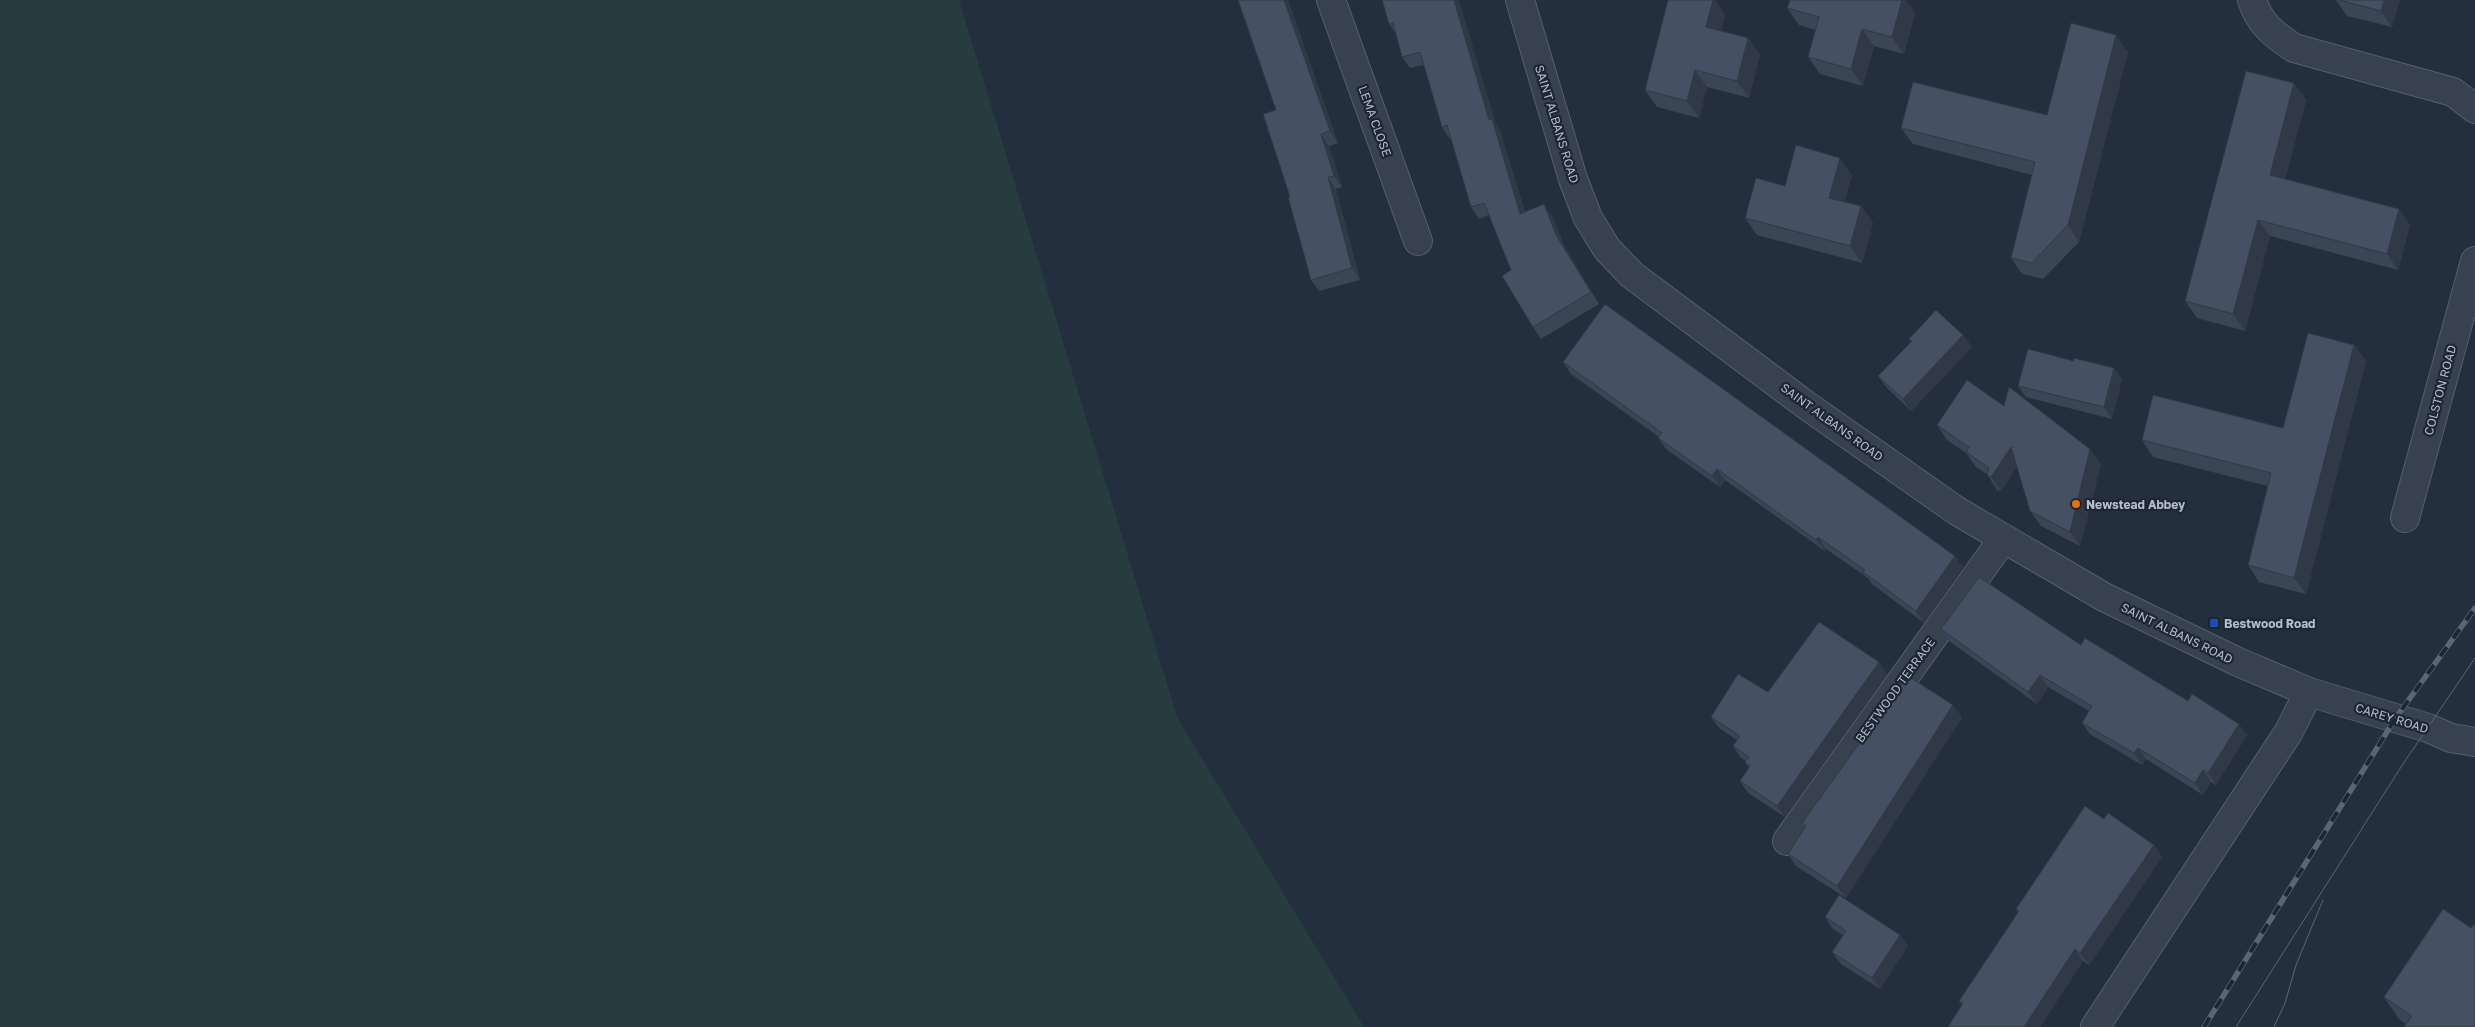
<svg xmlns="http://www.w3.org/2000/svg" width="2475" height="1027" viewBox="0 0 2475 1027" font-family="'Golos Text',sans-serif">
<rect width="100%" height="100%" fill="#242f3e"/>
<!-- green -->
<path fill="#263c3f" d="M 0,0 L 959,0 L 1177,717 L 1364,1027 L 0,1027 Z"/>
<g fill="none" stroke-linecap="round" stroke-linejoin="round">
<!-- minor casing -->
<g stroke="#565f6c" stroke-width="30">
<g id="minor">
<path d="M 1331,0 L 1418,241"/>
<path d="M 2252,0 C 2259,23 2274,35 2294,48 L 2453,92 L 2475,109"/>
<path d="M 2405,518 L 2475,261"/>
<path d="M 1787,841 L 2003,539"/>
</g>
</g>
<!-- tertiary casing -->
<g stroke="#565f6c" stroke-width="30">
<g id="tertiary">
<path d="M 1520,0 L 1573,179 L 1588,218 L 1607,249 L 1632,275 L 1806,405 L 1957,511 L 2104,597 L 2238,662 L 2309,692 L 2428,728 L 2451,738 L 2475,742"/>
<path d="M 2095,1027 L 2288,733 L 2309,692"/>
</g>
</g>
<!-- minor -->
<use href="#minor" stroke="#38414e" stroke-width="28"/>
<!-- tertiary -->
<use href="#tertiary" stroke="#38414e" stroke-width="28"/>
<!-- tram -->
<g stroke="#5a6575" stroke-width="1">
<path d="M 2236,1027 L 2401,767 L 2475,658"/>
<path d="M 2274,1027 L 2285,1003 L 2296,965 L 2323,900"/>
</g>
<!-- rail casing -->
<g stroke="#5a6575" stroke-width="5.5">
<path id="rail" d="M 2204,1027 L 2395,719 L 2475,608"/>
</g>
<!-- rail -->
<use href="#rail" stroke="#1d2633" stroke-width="4" stroke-dasharray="11" stroke-linecap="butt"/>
</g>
<!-- wall -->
<g fill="#3b4654">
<path d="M 1238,0 L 1288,0 L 1338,143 L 1329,146 L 1342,187 L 1336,189 L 1360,280 L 1319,291 L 1311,280 L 1290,197 L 1276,110 Z"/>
<path d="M 1382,0 L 1496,124 L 1500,131 L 1525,212 L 1552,216 L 1565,247 L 1599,304 L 1541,339 L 1533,327 L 1489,215 L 1479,219 L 1471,207 L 1451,138 L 1450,139 L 1442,127 L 1424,65 L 1410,68 L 1402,57 L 1396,34 L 1389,24 Z"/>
<path d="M 1668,0 L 1715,0 L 1725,15 L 1721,31 L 1748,38 L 1760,55 L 1749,98 L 1707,87 L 1699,118 L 1657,107 L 1645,90 Z"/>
<path d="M 2336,0 L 2400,0 L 2392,27 L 2347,16 Z"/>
<path d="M 1787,8 L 1915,13 L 1904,54 L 1874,46 L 1863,86 L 1820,74 L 1808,57 L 1816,30 L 1799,25 Z"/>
<path d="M 2128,52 L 2079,242 L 2043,279 L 2022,274 L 2011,258 L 2032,175 L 1913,144 L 1901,128 L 2047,115 Z"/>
<path d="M 2294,83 L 2306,100 L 2285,179 L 2399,209 L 2410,225 L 2398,270 L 2270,236 L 2245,331 L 2197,318 L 2185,301 Z"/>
<path d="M 1852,175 L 1844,202 L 1861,206 L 1873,223 L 1862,263 L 1757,235 L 1745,218 L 1785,186 Z"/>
<path d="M 1963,335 L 1972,347 L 1911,411 L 1887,388 L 1878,376 L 1911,342 L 1909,339 Z"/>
<path d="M 2354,345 L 2366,361 L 2306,594 L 2259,582 L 2248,565 L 2268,486 L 2153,457 L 2142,440 L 2283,428 Z"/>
<path d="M 2074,361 L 2122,379 L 2112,419 L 2026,397 L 2018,386 Z"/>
<path d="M 1563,362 L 1963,567 L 1924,623 L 1872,584 L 1868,578 L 1826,549 L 1825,551 L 1725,480 L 1720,487 L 1667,450 L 1658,438 L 1659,437 L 1571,374 Z"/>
<path d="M 2004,406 L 2101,464 L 2080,546 L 2041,526 L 2030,511 L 2017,467 L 2001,491 L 1997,490 L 1987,474 L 1976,467 L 1966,453 L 1947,440 L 1937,425 Z"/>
<path d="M 1941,629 L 2081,645 L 2188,701 L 2247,735 L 2216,785 L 2211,782 L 2203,795 L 2146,759 L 2142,765 L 2090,734 L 2082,723 L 2089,711 L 2048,687 L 2037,704 L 1949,641 Z"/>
<path d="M 1879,662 L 1887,674 L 1785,817 L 1748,793 L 1740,781 L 1749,768 L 1745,762 L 1746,761 L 1741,758 L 1733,746 L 1737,740 L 1719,728 L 1711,717 L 1768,692 Z"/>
<path d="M 1962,717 L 1846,898 L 1796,866 L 1788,854 L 1805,827 L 1802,823 Z"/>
<path d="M 2104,819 L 2154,845 L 2162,857 L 2089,965 L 2083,961 L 2040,1027 L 1948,1027 L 1962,1005 L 1959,1001 L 2018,912 L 2016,909 Z"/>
<path d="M 1825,917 L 1908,946 L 1880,989 L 1841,964 L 1832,952 L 1843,935 L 1833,929 Z"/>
<path d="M 2471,928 L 2406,1024 L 2399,1019 L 2384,997 Z"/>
</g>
<!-- shaded-wall -->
<g fill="#303945">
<path d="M 1284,0 L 1288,0 L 1338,143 L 1330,131 Z"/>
<path d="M 1454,0 L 1459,0 L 1496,124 L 1500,131 L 1529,225 L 1520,214 L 1489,120 Z"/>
<path d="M 1713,0 L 1715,0 L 1725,15 L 1718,44 L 1706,27 Z"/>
<path d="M 1902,0 L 1906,0 L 1915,13 L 1904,54 L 1892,37 Z"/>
<path d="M 2384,0 L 2400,0 L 2392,27 L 2381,11 Z"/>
<path d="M 1862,29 L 1874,46 L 1863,86 L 1851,69 Z"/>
<path d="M 2116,35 L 2128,52 L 2079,242 L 2068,225 Z"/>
<path d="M 1748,38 L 1760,55 L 1749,98 L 1737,81 Z"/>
<path d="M 1695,70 L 1707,87 L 1699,118 L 1687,101 Z"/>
<path d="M 2294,83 L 2306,100 L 2282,191 L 2270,175 Z"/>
<path d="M 1321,134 L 1329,146 L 1342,187 L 1334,176 Z"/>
<path d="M 1840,158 L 1852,175 L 1841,215 L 1829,198 Z"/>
<path d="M 1328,177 L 1336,189 L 1360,280 L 1352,268 Z"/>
<path d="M 1544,204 L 1552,216 L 1565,247 L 1599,304 L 1591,292 L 1556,235 Z"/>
<path d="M 1861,206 L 1873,223 L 1862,263 L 1850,246 Z"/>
<path d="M 2399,209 L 2410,225 L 2398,270 L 2387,254 Z"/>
<path d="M 2258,220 L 2270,236 L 2245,331 L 2233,314 Z"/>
<path d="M 1963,335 L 1972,347 L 1911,411 L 1903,399 Z"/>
<path d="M 2354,345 L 2366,361 L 2306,594 L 2294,578 Z"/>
<path d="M 2114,368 L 2122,379 L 2112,419 L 2104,407 Z"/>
<path d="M 2011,447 L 2021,461 L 2001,491 L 1991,477 Z"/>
<path d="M 2090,449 L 2101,464 L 2080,546 L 2070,532 Z"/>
<path d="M 1717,469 L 1725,480 L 1720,487 L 1712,476 Z"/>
<path d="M 1818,537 L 1826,549 L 1825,551 L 1816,540 Z"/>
<path d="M 1955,556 L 1963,567 L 1924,623 L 1916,611 Z"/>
<path d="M 1879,662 L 1887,674 L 1785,817 L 1777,806 Z"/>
<path d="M 2040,675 L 2048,687 L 2037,704 L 2028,692 Z"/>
<path d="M 1953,705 L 1962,717 L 1846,898 L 1837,886 Z"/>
<path d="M 2239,724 L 2247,735 L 2216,785 L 2208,773 Z"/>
<path d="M 2138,748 L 2146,759 L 2142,765 L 2134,753 Z"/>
<path d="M 2203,770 L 2211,782 L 2203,795 L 2195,783 Z"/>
<path d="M 2154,845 L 2162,857 L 2089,965 L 2080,953 Z"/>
<path d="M 1900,935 L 1908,946 L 1880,989 L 1872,978 Z"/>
<path d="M 2075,949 L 2083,961 L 2040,1027 L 2024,1027 Z"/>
</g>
<!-- building -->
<g fill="#455162" stroke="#303945">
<path d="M 1238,0 L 1284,0 L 1330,131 L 1321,134 L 1334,176 L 1328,177 L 1352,268 L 1311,280 L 1288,197 L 1290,197 L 1263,114 L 1276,110 Z"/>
<path d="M 1382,0 L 1454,0 L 1489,120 L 1492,119 L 1520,214 L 1544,204 L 1556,235 L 1591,292 L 1533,327 L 1502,276 L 1511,270 L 1484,203 L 1471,207 L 1447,125 L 1442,127 L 1420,52 L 1402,57 L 1393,23 L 1389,24 Z"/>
<path d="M 1668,0 L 1713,0 L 1706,27 L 1748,38 L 1737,81 L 1695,70 L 1687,101 L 1645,90 Z"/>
<path d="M 1790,0 L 1902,0 L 1892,37 L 1862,29 L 1851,69 L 1808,57 L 1819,17 L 1787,8 Z"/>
<path d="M 2339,0 L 2384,0 L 2381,11 Z"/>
<path d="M 2071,23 L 2116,35 L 2068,225 L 2032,263 L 2011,258 L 2035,162 L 1901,128 L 1913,82 L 2047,115 Z"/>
<path d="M 2246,71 L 2294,83 L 2270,175 L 2399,209 L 2387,254 L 2258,220 L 2233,314 L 2185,301 Z"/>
<path d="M 1796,145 L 1840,158 L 1829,198 L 1861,206 L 1850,246 L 1745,218 L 1756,178 L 1785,186 Z"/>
<path d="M 1605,304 L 1955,556 L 1916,611 L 1863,572 L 1865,570 L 1818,537 L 1816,540 L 1717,469 L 1712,476 L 1658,438 L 1662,433 L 1563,362 Z"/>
<path d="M 1936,310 L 1963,335 L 1903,399 L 1878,376 L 1912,341 L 1909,339 Z"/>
<path d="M 2308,333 L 2354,345 L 2294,578 L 2248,565 L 2271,473 L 2142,440 L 2153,395 L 2283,428 Z"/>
<path d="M 2028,349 L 2074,361 L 2074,358 L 2114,368 L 2104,407 L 2018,386 Z"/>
<path d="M 1967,380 L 2004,406 L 2009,387 L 2090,449 L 2070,532 L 2030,511 L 2011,447 L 1991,477 L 1987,475 L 1989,468 L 1966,452 L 1969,447 L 1937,425 Z"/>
<path d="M 1979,577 L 2081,645 L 2085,638 L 2188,701 L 2192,694 L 2239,724 L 2208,773 L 2203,770 L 2195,783 L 2138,748 L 2134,753 L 2082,723 L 2092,706 L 2040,675 L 2028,692 L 1941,629 Z"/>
<path d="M 1819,622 L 1879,662 L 1777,806 L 1740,781 L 1750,766 L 1745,762 L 1749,757 L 1733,746 L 1740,736 L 1711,717 L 1738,674 L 1768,692 Z"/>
<path d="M 1908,676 L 1953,705 L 1837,886 L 1788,854 L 1806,826 L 1802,823 Z"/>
<path d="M 2085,806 L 2104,819 L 2108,813 L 2154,845 L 2080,953 L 2075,949 L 2024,1027 L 1948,1027 L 1963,1003 L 1959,1001 L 2019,911 L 2016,909 Z"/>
<path d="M 1839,895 L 1900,935 L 1872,978 L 1832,952 L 1846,931 L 1825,917 Z"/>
<path d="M 2443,909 L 2471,928 L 2475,923 L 2475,1027 L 2404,1027 L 2412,1016 L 2384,997 Z"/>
</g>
<!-- markers -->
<circle fill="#e8710a" stroke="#1d2633" stroke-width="2" cx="2076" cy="504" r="5"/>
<rect fill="#1a4fb4" stroke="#1d2633" stroke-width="2" x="2209" y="618" width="10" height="10" rx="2.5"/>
<g text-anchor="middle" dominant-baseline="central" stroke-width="4.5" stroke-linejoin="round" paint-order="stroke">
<!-- street labels -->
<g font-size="12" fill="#b4bcc9" stroke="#1d2633">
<text transform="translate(1375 121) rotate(70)">LEMA CLOSE</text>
<text transform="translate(1557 124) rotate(73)">SAINT ALBANS ROAD</text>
<text transform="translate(2440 390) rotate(-75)">COLSTON ROAD</text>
<text transform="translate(1832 422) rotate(36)">SAINT ALBANS ROAD</text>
<text transform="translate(2177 633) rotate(26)">SAINT ALBANS ROAD</text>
<text transform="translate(1895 690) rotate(-54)">BESTWOOD TERRACE</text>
<text transform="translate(2392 718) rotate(17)">CAREY ROAD</text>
</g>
<!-- poi labels -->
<g font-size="12" font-weight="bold" fill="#b4bcc9" stroke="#1d2633" text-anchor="start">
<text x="2086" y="504">Newstead Abbey</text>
<text x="2224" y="623">Bestwood Road</text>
</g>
</g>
</svg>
